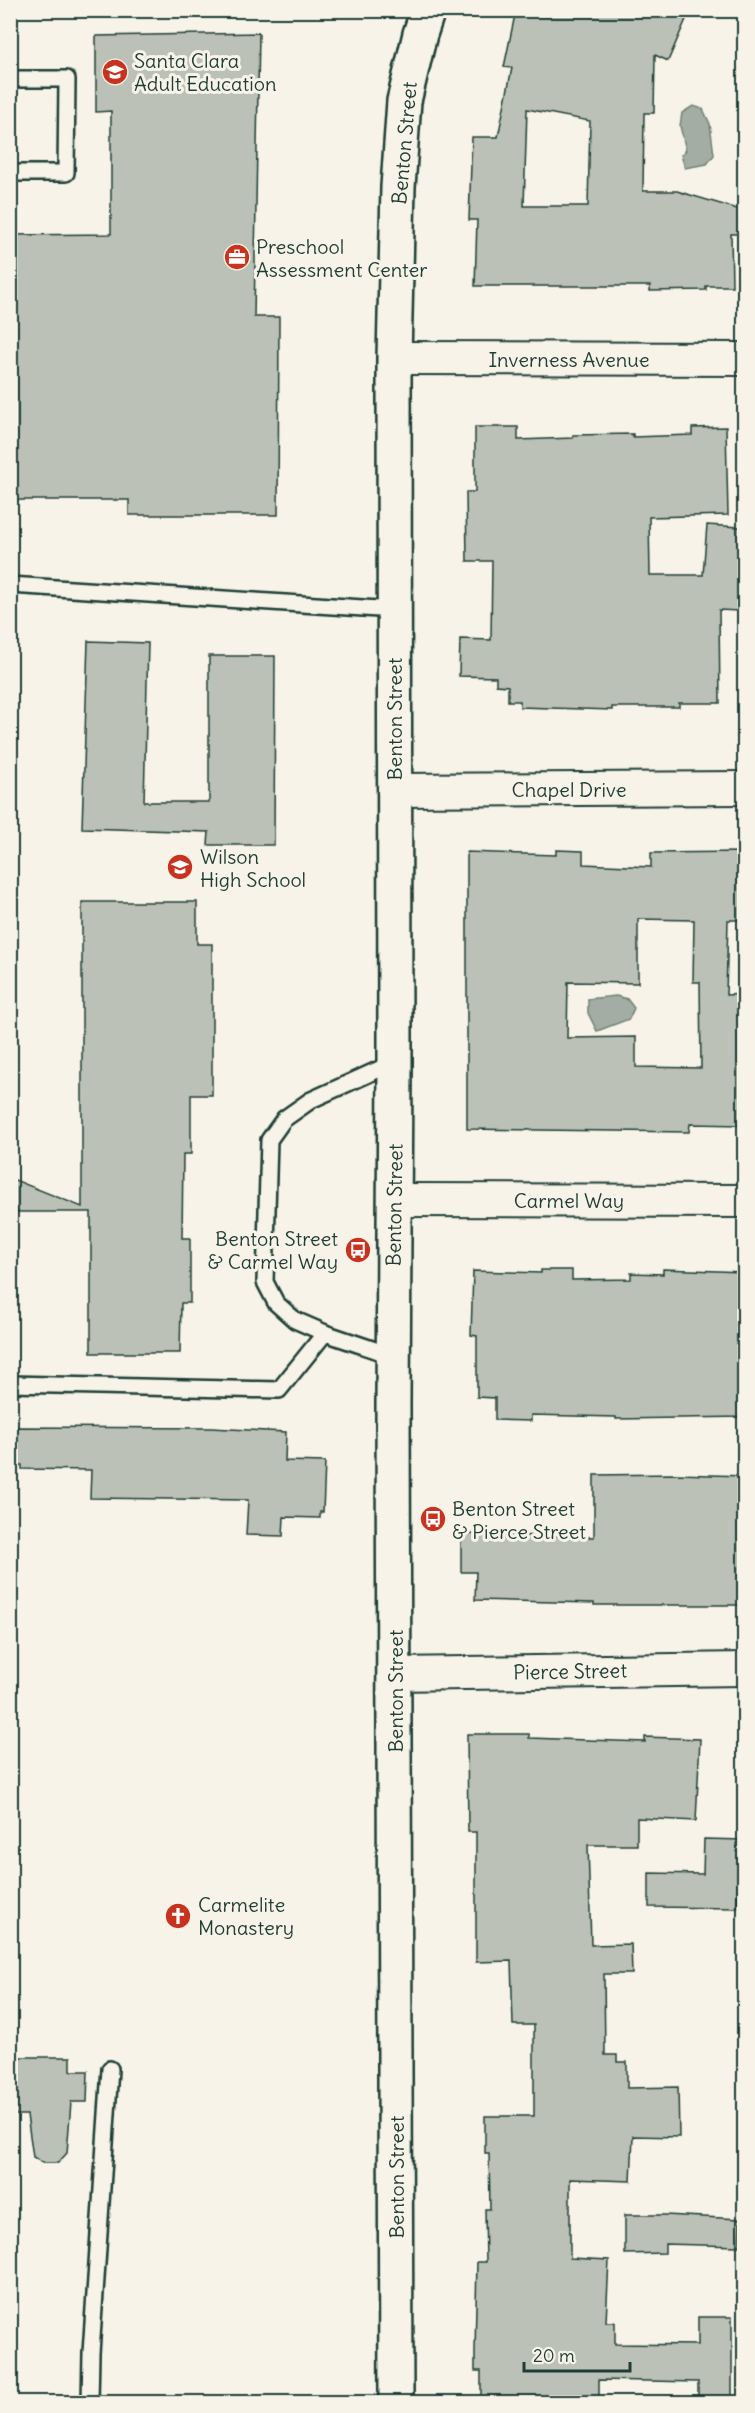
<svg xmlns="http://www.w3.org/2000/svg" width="755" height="2413" viewBox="0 0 755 2413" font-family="Delius,sans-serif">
<rect width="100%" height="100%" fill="#f7f3e8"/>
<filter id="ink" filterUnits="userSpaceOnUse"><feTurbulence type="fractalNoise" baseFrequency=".0167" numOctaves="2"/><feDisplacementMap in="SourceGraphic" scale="12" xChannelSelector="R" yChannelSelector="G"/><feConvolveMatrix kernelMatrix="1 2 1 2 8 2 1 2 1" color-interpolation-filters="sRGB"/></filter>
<g filter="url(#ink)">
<!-- water -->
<g fill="#a4ada3" stroke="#6f8077" stroke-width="1.5">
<path d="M 693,106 L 703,109 L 710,124 L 714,155 L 707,164 L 685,168 L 681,155 L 686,150 L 680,126 L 682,113 Z"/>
<path d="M 616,996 L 627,999 L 634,1008 L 629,1019 L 597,1031 L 588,1013 L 588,999 Z"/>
</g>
<!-- building -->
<g fill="#bbc1b6" stroke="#1f3d34" stroke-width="1.5" fill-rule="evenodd">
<path d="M 516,10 L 690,10 L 668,61 L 655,55 L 654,113 L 644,113 L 643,191 L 677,191 L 744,211 L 744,234 L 731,234 L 732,286 L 706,286 L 706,290 L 650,291 L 650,286 L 475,286 L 477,220 L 469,220 L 472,137 L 498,137 L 512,68 L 504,67 ZM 527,109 L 590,121 L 588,206 L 524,206 Z"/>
<path d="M 259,33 L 254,317 L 279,317 L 278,515 L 129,515 L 129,500 L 10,500 L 11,235 L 111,234 L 111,111 L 96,112 L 96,36 Z"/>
<path d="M 475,427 L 518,427 L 518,440 L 573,438 L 573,435 L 633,434 L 633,437 L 692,435 L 692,428 L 726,427 L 728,515 L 649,517 L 650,575 L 703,575 L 707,525 L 740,527 L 739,611 L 719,610 L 720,703 L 679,703 L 679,707 L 612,707 L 612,710 L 520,707 L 520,701 L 508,701 L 508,686 L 496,685 L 496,677 L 459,676 L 460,639 L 491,640 L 492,561 L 467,561 L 466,492 L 475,492 Z"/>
<path d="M 88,641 L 148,643 L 144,802 L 209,802 L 209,656 L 275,656 L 274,845 L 208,845 L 209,832 L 82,828 Z"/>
<path d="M 556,850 L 583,851 L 583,864 L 651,867 L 651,853 L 744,852 L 744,920 L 728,920 L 726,995 L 744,994 L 744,1125 L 690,1124 L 689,1132 L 467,1129 L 467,852 L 556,855 ZM 638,919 L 694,920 L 693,982 L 700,982 L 701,1068 L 636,1067 L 636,1037 L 567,1038 L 568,982 L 638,983 Z"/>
<path d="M 82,902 L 197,902 L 197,944 L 212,944 L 212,1095 L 191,1095 L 191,1154 L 183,1154 L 182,1238 L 190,1238 L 190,1303 L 181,1303 L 180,1353 L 91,1353 L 91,1212 L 10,1212 L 10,1178 L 82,1207 Z"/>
<path d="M 663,1269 L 744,1272 L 744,1417 L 616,1419 L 616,1417 L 531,1415 L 531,1421 L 495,1420 L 495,1398 L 477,1397 L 477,1336 L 471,1335 L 473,1271 L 541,1273 L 541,1270 L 572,1270 L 572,1280 L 631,1279 L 631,1273 L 663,1274 Z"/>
<path d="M 10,1427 L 211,1428 L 286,1432 L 285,1461 L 325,1462 L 323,1512 L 320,1512 L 320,1518 L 284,1517 L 283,1536 L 246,1535 L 248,1500 L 90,1498 L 91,1470 L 22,1469 L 22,1465 L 10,1465 Z"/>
<path d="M 676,1474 L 744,1476 L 744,1605 L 594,1605 L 594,1603 L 475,1600 L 476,1572 L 461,1572 L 461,1534 L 594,1537 L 594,1475 Z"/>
<path d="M 467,1734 L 529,1734 L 529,1738 L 645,1742 L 645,1737 L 700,1739 L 696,1821 L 637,1818 L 637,1845 L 588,1845 L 591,1945 L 631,1944 L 632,1974 L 604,1974 L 605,2055 L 617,2055 L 617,2062 L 627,2062 L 627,2088 L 678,2087 L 679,2137 L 633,2136 L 631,2181 L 570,2179 L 570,2258 L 609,2260 L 606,2322 L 615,2322 L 615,2344 L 698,2345 L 698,2317 L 732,2317 L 732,2403 L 698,2403 L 698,2382 L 599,2380 L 599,2403 L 481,2403 L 481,2371 L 475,2371 L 475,2351 L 477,2262 L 486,2262 L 485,2209 L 490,2209 L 489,2153 L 485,2153 L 485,2116 L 534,2116 L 534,2025 L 513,2025 L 511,1961 L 476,1962 L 476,1832 L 468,1832 Z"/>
<path d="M 704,1839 L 744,1840 L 744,1879 L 738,1879 L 737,1908 L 649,1907 L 649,1873 L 703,1874 Z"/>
<path d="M 10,2057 L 71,2057 L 71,2071 L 88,2071 L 87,2102 L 71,2102 L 67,2153 L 58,2163 L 43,2163 L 33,2157 L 27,2115 L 10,2115 Z"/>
<path d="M 625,2215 L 665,2215 L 740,2219 L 739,2246 L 665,2244 L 665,2253 L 625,2254 Z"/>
</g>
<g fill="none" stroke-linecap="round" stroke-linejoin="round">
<!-- lane casing -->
<g stroke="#1f3d34" stroke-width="20">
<g id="lane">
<path d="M 10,79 L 67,79 L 66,173 L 10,173"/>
<path d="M 10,585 L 394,610"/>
<path d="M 393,1356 L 325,1333 L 295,1320 L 276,1303 L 265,1282 L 269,1140 L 284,1119 L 311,1100 L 395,1062"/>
<path d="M 10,1384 L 279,1390 L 325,1333"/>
<path d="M 90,2402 L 91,2353 L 110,2069"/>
</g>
</g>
<!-- street casing -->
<g stroke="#1f3d34" stroke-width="36">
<g id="street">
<path d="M 394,358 L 744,359"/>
<path d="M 394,790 L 744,788"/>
<path d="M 394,1200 L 744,1201"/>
<path d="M 395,1674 L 744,1669"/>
</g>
</g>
<!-- secondary casing -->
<g stroke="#1f3d34" stroke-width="38">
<path id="secondary" d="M 396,2402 L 393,1406 L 395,1062 L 394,358 L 398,187 L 404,101 L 420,34 L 428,10"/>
</g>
<!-- lane -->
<use href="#lane" stroke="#f7f3e8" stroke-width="15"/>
<!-- street -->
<use href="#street" stroke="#f7f3e8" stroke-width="32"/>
<!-- secondary -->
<use href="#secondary" stroke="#f7f3e8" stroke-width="33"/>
</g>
</g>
<!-- icons -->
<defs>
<g id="school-disc" transform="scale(1.35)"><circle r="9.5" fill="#c8321e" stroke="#f7f3e8"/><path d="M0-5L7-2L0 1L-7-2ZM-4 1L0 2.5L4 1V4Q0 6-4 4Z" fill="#fff"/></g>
<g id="office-disc" transform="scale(1.35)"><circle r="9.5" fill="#c8321e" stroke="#f7f3e8"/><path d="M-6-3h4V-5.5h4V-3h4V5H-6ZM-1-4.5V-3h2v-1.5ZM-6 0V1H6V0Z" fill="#fff"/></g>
<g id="bus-disc" transform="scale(1.35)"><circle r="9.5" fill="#c8321e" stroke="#f7f3e8"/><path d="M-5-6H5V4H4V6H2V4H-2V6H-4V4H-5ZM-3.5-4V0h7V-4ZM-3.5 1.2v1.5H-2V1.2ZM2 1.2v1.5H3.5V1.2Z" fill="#fff"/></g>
<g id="church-disc" transform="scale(1.35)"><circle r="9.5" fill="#c8321e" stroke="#f7f3e8"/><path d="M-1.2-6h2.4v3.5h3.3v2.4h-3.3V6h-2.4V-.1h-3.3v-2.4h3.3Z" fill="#fff"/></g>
</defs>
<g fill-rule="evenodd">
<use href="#school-disc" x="115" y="72"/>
<use href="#office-disc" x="237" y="257"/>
<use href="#school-disc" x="180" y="867"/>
<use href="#bus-disc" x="358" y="1250"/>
<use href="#bus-disc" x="433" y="1519"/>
<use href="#church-disc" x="178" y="1916"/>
</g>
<g text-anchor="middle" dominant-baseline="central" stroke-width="6" stroke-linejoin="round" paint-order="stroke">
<!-- poi labels -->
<g font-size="20" fill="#1f3d34" stroke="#f7f3e8" text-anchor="start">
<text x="134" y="60">Santa Clara<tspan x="134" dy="23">Adult Education</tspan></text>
<text x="256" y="246">Preschool<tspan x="256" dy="23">Assessment Center</tspan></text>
<text x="200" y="856">Wilson<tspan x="200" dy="23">High School</tspan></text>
<text x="338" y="1238" text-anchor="end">Benton Street<tspan x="338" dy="23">&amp; Carmel Way</tspan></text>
<text x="452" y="1508">Benton Street<tspan x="452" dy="23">&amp; Pierce Street</tspan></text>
<text x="198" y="1904">Carmelite<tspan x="198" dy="23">Monastery</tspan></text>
</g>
<!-- street labels -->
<g font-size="20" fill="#1f3d34" stroke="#f7f3e8">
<text transform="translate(404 143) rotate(-85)">Benton Street</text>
<text x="569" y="359">Inverness Avenue</text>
<text transform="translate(394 719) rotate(-90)">Benton Street</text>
<text x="569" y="789">Chapel Drive</text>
<text x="569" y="1200">Carmel Way</text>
<text transform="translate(394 1205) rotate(-89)">Benton Street</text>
<text transform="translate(570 1671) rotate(-1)">Pierce Street</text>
<text transform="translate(395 1691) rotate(-90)">Benton Street</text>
<text transform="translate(396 2177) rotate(-90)">Benton Street</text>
</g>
</g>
<!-- margin -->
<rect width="755" height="2413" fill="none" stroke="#f7f3e8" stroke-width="36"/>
<rect x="18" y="18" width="719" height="2377" fill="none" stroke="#1f3d34" stroke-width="2" filter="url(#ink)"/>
<!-- scale -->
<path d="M524 2362v9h106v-9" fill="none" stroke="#1f3d34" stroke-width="3"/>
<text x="533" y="2362" font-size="18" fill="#1f3d34" stroke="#f7f3e8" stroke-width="4.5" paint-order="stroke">20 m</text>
</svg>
